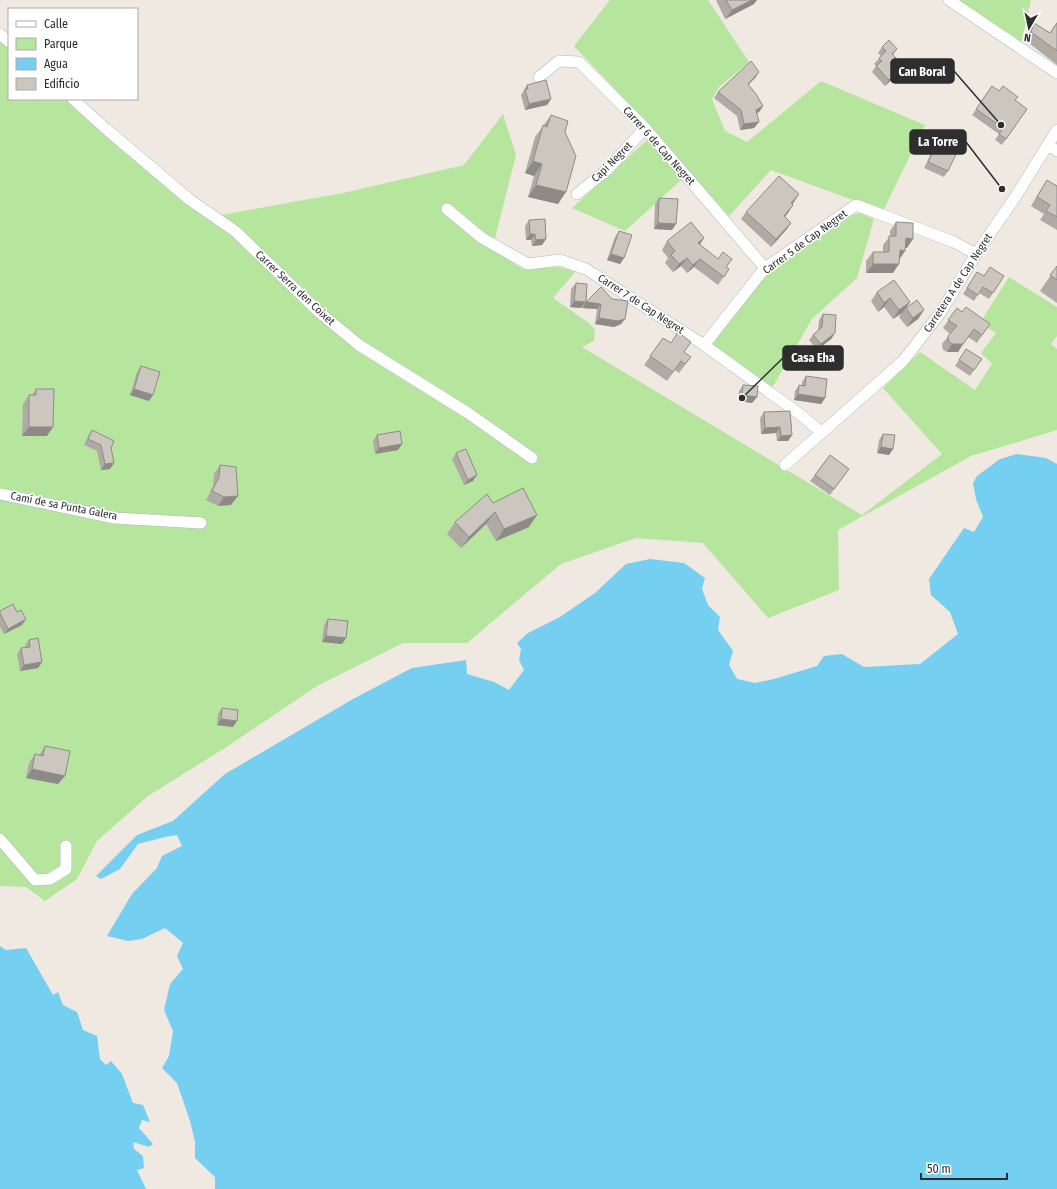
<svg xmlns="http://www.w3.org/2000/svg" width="1057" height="1189" viewBox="0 0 1057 1189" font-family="'Fira Sans Condensed',sans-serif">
<rect width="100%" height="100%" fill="#efe9e1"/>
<!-- green -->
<g fill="#b6e59e">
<path d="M 610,0 L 708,0 L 749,62 L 719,87 L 712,99 L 725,131 L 747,142 L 821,81 L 925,125 L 883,211 L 771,170 L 729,216 L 690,172 L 625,231 L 572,208 L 656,132 L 574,46 Z"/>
<path d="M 957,0 L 1031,0 L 1021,43 Z"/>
<path d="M 0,37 L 9,44 L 9,99 L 73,99 L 216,216 L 343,193 L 464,165 L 503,114 L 516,155 L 492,250 L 523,269 L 559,267 L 575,272 L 553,298 L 589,323 L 595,330 L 594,341 L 582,347 L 862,515 L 942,454 L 883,388 L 920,352 L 975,390 L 992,364 L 981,353 L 996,333 L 980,323 L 1009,277 L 1057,307 L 1057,336 L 1051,344 L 1057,349 L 1057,430 L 971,456 L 838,530 L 839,590 L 768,618 L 703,543 L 636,538 L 561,564 L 467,643 L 403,643 L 317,686 L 228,746 L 148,796 L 97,841 L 77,879 L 45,901 L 26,887 L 0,886 Z"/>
<path d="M 860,213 L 874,219 L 857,278 L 812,319 L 771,390 L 711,346 L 764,277 L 852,215 Z"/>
</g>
<!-- water -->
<g fill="#75cff0">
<path d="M 1017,454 L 1046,458 L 1057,464 L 1057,1189 L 215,1189 L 215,1177 L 195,1158 L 195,1142 L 190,1121 L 177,1083 L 162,1068 L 169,1056 L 173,1031 L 164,1010 L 170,984 L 183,969 L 177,956 L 183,943 L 165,928 L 142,939 L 128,941 L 107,936 L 132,894 L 157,868 L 162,856 L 182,846 L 177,835 L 165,837 L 138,844 L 120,869 L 101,879 L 96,876 L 137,835 L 173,821 L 225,774 L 353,699 L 412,668 L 466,660 L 467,674 L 494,682 L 509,690 L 524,670 L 519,660 L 521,649 L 517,643 L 528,633 L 560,617 L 595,593 L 626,564 L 650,559 L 684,563 L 705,578 L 702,589 L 708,605 L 720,617 L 718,630 L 733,651 L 729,665 L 737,679 L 755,683 L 774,679 L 817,666 L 824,656 L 842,654 L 864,667 L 920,664 L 958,634 L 950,612 L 931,595 L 929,579 L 964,528 L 974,532 L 983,517 L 976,499 L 973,483 L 977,476 L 1000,459 Z"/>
<path d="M 0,946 L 6,950 L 26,948 L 53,995 L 58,992 L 63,1005 L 77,1012 L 83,1030 L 97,1036 L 100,1059 L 106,1065 L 111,1061 L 122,1074 L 133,1103 L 143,1105 L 150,1122 L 142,1120 L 139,1128 L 153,1144 L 149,1147 L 133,1142 L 134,1149 L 143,1156 L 144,1168 L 137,1170 L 146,1189 L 0,1189 Z"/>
</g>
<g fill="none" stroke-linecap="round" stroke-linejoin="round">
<!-- minor casing -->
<g stroke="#b4b7c1" stroke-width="12">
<g id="minor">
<path d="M 949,0 L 1057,73"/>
<path d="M 0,34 L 9,42"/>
<path d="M 539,77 L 559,61 L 579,62 L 645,128 L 765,268"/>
<path d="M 73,99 L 105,128 L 190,200 L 235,231 L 319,312 L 359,345 L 468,413 L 532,458"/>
<path d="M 1048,145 L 1057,151"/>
<path d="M 577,194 L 607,170 L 645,128"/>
<path d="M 447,209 L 482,238 L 528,264 L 560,260 L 586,269 L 704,345 L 801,415 L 822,433"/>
<path d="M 704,345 L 765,268 L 856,205 L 954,242 L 976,254"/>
<path d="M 785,465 L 903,361 L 941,312 L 976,254 L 1014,199 L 1057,130"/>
<path d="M 0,494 L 115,518 L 201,523"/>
<path d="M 0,839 L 35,880 L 50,879 L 66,869 L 66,846"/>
</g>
</g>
<!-- minor -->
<use href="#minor" stroke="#fff" stroke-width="11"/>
</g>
<!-- wall -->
<g fill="#afaba4">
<path d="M 716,0 L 757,0 L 754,4 L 725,19 Z"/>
<path d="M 1057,22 L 1057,65 L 1025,40 L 1028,32 L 1034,23 L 1050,33 Z"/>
<path d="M 882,47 L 897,49 L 893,55 L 900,72 L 885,86 L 872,72 L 876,66 L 874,64 L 881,56 L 878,53 Z"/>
<path d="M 759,72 L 755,78 L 748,85 L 763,106 L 759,112 L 757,113 L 759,122 L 754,128 L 740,130 L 737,116 L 714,98 L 718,92 Z"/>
<path d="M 933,72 L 947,76 L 937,83 L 931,75 Z"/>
<path d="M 527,85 L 551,99 L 547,105 L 525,110 L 521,95 Z"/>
<path d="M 992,86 L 999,91 L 1015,100 L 1027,109 L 1002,145 L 995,140 L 999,134 L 972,115 Z"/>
<path d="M 551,115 L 565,132 L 558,204 L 528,197 L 534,176 L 525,173 L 535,137 Z"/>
<path d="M 939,139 L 948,171 L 944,177 L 924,168 L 935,145 Z"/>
<path d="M 1047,180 L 1057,186 L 1057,230 L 1040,220 L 1044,214 L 1031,206 L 1041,189 Z"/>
<path d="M 659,198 L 672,230 L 654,229 L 655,204 Z"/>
<path d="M 794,202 L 792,204 L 793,205 L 785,217 L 791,223 L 786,230 L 771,247 L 741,219 L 746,212 Z"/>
<path d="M 529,220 L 546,239 L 542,245 L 532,246 L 531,240 L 526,240 L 525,226 Z"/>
<path d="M 896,222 L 907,248 L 905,248 L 905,251 L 900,259 L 893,273 L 866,273 L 866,261 L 873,252 L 883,252 L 883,245 L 890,236 L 890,231 Z"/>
<path d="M 619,231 L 624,258 L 620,264 L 607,260 L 615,237 Z"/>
<path d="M 704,238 L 699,245 L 729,269 L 718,285 L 694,267 L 687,273 L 681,266 L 673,272 L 665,263 L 668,258 L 662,250 L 667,241 Z"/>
<path d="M 1057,266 L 1057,303 L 1040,291 Z"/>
<path d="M 977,272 L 983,276 L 1004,276 L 989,299 L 979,293 L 974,301 L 963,294 Z"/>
<path d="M 576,283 L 581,308 L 570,307 L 571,289 Z"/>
<path d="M 601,287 L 621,324 L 614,327 L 595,324 L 597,309 L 582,308 Z"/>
<path d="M 877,292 L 910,302 L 907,307 L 924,310 L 918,319 L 907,327 L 899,317 L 902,313 L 893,319 L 884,307 L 878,312 L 871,301 Z"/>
<path d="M 957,308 L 962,312 L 990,324 L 977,343 L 968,337 L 958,352 L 947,352 L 943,350 L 942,344 L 950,334 L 943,328 Z"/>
<path d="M 823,314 L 835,333 L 831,339 L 817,350 L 809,340 L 813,335 L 818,330 L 819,320 Z"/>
<path d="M 663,338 L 691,357 L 679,373 L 675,370 L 667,381 L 644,365 Z"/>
<path d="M 966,349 L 982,359 L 970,376 L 955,366 Z"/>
<path d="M 141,366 L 153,395 L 149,401 L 130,395 L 137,372 Z"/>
<path d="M 806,376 L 825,398 L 821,404 L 794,400 L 795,391 L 799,385 L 802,385 L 802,382 Z"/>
<path d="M 743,385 L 757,397 L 752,403 L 738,401 L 739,391 Z"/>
<path d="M 36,389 L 47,436 L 22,436 L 23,404 L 29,395 L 32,395 Z"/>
<path d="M 764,412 L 792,435 L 788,441 L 777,441 L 776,433 L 761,434 L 760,418 Z"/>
<path d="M 92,430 L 111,448 L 110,469 L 101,470 L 97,451 L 84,445 L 88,436 Z"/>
<path d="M 883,434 L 893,449 L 889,455 L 877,453 L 879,440 Z"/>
<path d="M 377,435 L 402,444 L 398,450 L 375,454 L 373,441 Z"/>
<path d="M 456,453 L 473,481 L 464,485 L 452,459 Z"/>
<path d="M 830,455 L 849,469 L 830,495 L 810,481 Z"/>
<path d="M 220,465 L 231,505 L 218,506 L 206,500 L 213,486 L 214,474 Z"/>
<path d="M 493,503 L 529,527 L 496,541 L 486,524 L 461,548 L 447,534 L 455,522 Z"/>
<path d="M 0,611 L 22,625 L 4,634 L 0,627 Z"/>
<path d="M 328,619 L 346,638 L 342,644 L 322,642 L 324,625 Z"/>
<path d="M 29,640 L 42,662 L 38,668 L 20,671 L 17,654 L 21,648 L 25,648 L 25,645 Z"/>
<path d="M 222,708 L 233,727 L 217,725 L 218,714 Z"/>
<path d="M 45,746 L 58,784 L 26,778 L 29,763 L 35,754 L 39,755 Z"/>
</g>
<!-- shaded-wall -->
<g fill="#8e8b86">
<path d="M 752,0 L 757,0 L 754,4 L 725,19 L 732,10 Z"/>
<path d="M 904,66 L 900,72 L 885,86 L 889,80 Z"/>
<path d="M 759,72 L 755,78 L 743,90 L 748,84 Z"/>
<path d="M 949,73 L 947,76 L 937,83 L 939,80 Z"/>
<path d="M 551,99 L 547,105 L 525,110 L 529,104 Z"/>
<path d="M 763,106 L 759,112 L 752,116 L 756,110 Z"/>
<path d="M 759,122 L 754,128 L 740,130 L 744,124 Z"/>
<path d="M 533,161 L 542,164 L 534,176 L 525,173 Z"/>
<path d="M 536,185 L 566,192 L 558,204 L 528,197 Z"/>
<path d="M 799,194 L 794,202 L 786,211 L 791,203 Z"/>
<path d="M 793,205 L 788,213 L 778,224 L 784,216 Z"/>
<path d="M 658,223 L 676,224 L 672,230 L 654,229 Z"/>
<path d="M 791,223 L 786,230 L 771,247 L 776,239 Z"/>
<path d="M 530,234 L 535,234 L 531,240 L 526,240 Z"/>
<path d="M 704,238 L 699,246 L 698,243 Z"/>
<path d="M 906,238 L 913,239 L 907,248 L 899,247 Z"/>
<path d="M 546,239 L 542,245 L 532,246 L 536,240 Z"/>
<path d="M 900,250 L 905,251 L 899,259 Z"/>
<path d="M 611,254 L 624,258 L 620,264 L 607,260 Z"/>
<path d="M 687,258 L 681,266 L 673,272 L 679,264 Z"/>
<path d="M 700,259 L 694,267 L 687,273 L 693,265 Z"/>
<path d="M 873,264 L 899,264 L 893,273 L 866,273 Z"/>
<path d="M 890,298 L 884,307 L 878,312 L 884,303 Z"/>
<path d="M 574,301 L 586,302 L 581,308 L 570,307 Z"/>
<path d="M 586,302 L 601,304 L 597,309 L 582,308 Z"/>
<path d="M 910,302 L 902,313 L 893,319 L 899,310 Z"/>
<path d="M 924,310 L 918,319 L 907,327 L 913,318 Z"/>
<path d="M 599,318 L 625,319 L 621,324 L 614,327 L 595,324 Z"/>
<path d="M 835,333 L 831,339 L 817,350 L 821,344 Z"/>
<path d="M 952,344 L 963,344 L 958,352 L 947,352 Z"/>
<path d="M 134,389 L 153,395 L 149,401 L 130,395 Z"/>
<path d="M 798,394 L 825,398 L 821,404 L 794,400 Z"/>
<path d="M 742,395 L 757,397 L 752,403 L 738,401 Z"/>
<path d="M 29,427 L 53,427 L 47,436 L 22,436 Z"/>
<path d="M 780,427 L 776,433 L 761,434 L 765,428 Z"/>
<path d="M 792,435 L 788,441 L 777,441 L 781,436 Z"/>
<path d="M 402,444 L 398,450 L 375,454 L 379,448 Z"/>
<path d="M 881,447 L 893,449 L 889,455 L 877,453 Z"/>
<path d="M 114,463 L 110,469 L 101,470 L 105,464 Z"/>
<path d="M 477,475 L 473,481 L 464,485 L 468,480 Z"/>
<path d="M 238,496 L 231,505 L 218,506 L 224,497 Z"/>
<path d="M 495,512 L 486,524 L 461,548 L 469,537 Z"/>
<path d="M 537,515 L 529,527 L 496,541 L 504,529 Z"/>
<path d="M 26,619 L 22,625 L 4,634 L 8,629 Z"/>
<path d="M 326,636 L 346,638 L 342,644 L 322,642 Z"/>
<path d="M 42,662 L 38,668 L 20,671 L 24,665 Z"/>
<path d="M 221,719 L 237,721 L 233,727 L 217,725 Z"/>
<path d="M 32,769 L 65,776 L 58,784 L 26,778 Z"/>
</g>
<!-- building -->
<g fill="#cbc7bf" stroke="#8e8b86">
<path d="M 726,0 L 752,0 L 732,10 Z"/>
<path d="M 1034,23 L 1050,33 L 1057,23 L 1057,51 L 1031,32 Z"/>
<path d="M 889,40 L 897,49 L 892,54 L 904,66 L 889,80 L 876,66 L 882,61 L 879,58 L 886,51 L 882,47 Z"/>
<path d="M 751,61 L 759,72 L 748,84 L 756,94 L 763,106 L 756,110 L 759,122 L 744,124 L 741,110 L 718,92 Z"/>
<path d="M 546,80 L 551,99 L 529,104 L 525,89 L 528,89 L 527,85 Z"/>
<path d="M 992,86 L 999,91 L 1003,86 L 1018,97 L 1015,100 L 1027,109 L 1006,139 L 999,134 L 1003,128 L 976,109 Z"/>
<path d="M 551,115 L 568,121 L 565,132 L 576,156 L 566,192 L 536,185 L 542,164 L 533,161 L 543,125 L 547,127 Z"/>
<path d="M 939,139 L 959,148 L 948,171 L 928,162 Z"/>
<path d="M 779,176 L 799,194 L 791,203 L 793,205 L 784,216 L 791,223 L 776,239 L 746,212 Z"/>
<path d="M 1047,180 L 1057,186 L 1057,217 L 1046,211 L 1050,205 L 1037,197 Z"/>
<path d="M 659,198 L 678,199 L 676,224 L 658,223 Z"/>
<path d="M 545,219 L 546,239 L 536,240 L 535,234 L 530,234 L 529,220 Z"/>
<path d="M 691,222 L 704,238 L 698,243 L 718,259 L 723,252 L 732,259 L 726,267 L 729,269 L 724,277 L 700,259 L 693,265 L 687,258 L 679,264 L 671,255 L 675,251 L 667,241 Z"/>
<path d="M 896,222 L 913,223 L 913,239 L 906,238 L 905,251 L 900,250 L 899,264 L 873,264 L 873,252 L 889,252 L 889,236 L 896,236 Z"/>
<path d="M 619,231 L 632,235 L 624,258 L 611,254 Z"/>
<path d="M 1057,266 L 1057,280 L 1050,275 Z"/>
<path d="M 990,267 L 1004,276 L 993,293 L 983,287 L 978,295 L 967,288 L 977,272 L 984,276 Z"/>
<path d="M 894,280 L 910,302 L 899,310 L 890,298 L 884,303 L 877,292 Z"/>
<path d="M 576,283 L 587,284 L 586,302 L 574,301 Z"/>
<path d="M 601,287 L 612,299 L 628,301 L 625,319 L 618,321 L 599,318 L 601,304 L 586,302 Z"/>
<path d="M 917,300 L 924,310 L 913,318 L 906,308 Z"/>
<path d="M 966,307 L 990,324 L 982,335 L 974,329 L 963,344 L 952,344 L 949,342 L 948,336 L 957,326 L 948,320 L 957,308 L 962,312 Z"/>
<path d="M 823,314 L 836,315 L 835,333 L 821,344 L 813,335 L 822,327 Z"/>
<path d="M 678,332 L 691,342 L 684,352 L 691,357 L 685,364 L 681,361 L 673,372 L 650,356 L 663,338 L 671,343 Z"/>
<path d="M 966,349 L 982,359 L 974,370 L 959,360 Z"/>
<path d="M 141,366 L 160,372 L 153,395 L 134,389 Z"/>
<path d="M 806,376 L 827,379 L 825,398 L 798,394 L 799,385 L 805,386 Z"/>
<path d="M 743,385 L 758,386 L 757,397 L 742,395 Z"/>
<path d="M 36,389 L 54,389 L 53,427 L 29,427 L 29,395 L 36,395 Z"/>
<path d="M 790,411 L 792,435 L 781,436 L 780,427 L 765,428 L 764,412 Z"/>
<path d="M 92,430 L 114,441 L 111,448 L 114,463 L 105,464 L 101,445 L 88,439 Z"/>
<path d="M 400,431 L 402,444 L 379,448 L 377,435 Z"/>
<path d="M 883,434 L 895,435 L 893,449 L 881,447 Z"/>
<path d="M 466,449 L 477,475 L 468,480 L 456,453 Z"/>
<path d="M 830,455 L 849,469 L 834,489 L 815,475 Z"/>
<path d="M 220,465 L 236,467 L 238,496 L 224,497 L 212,491 L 219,477 Z"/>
<path d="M 523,488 L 537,515 L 504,529 L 495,512 L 469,537 L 455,522 L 487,494 L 493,503 Z"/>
<path d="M 13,604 L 17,612 L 21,610 L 26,619 L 8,629 L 0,613 L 0,611 Z"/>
<path d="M 328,619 L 348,621 L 346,638 L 326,636 Z"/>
<path d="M 38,638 L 42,662 L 24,665 L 21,648 L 30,647 L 29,640 Z"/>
<path d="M 222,708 L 238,710 L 237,721 L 221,719 Z"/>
<path d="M 45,746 L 70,751 L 65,776 L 32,769 L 35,754 L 43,756 Z"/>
</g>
<g text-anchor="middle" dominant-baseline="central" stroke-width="3" stroke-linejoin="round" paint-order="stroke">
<!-- street labels -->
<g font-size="11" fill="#2e2e2e" stroke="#fff">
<text transform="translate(659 146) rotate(48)">Carrer 6 de Cap Negret</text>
<text transform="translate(612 162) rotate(-45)">Capi Negret</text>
<text transform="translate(805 242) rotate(-36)">Carrer 5 de Cap Negret</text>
<text transform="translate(958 283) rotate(-57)">Carretera A de Cap Negret</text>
<text transform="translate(295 288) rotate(43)">Carrer Serra den Coixet</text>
<text transform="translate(641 304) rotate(33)">Carrer 7 de Cap Negret</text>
<text transform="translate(64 506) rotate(11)">Camí de sa Punta Galera</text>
</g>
</g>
<!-- callouts -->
<path fill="none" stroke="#2e2e2e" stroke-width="1.5" d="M1001 125L954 71M1002 189L966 142M742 398L783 358"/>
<g fill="#2e2e2e" stroke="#fff" stroke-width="1.5">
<circle cx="1001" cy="125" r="4"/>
<circle cx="1002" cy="189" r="4"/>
<circle cx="742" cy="398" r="4"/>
</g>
<g fill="#2e2e2e" stroke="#2e2e2e" stroke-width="1.5">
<rect x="891" y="59" width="63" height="24" rx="4"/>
<rect x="910" y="130" width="56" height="24" rx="4"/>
<rect x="783" y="346" width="60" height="24" rx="4"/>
</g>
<g font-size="12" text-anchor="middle" font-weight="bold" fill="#fff">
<text x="922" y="76">Can Boral</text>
<text x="938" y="146">La Torre</text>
<text x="813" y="362">Casa Eha</text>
</g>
<!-- legend -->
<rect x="8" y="8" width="130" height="92" fill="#ffffff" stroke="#ababab"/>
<rect x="16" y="21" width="20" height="6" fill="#ffffff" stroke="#ababab"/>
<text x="44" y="28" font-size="12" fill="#2e2e2e">Calle</text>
<rect x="16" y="38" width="20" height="12" fill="#b6e59e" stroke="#ababab"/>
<text x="44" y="48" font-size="12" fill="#2e2e2e">Parque</text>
<rect x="16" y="58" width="20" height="12" fill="#75cff0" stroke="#ababab"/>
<text x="44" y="68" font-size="12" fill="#2e2e2e">Agua</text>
<rect x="16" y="78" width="20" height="12" fill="#cbc7bf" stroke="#ababab"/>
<text x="44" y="88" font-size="12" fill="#2e2e2e">Edificio</text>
<!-- north arrow -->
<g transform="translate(1029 28) rotate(189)" stroke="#ffffff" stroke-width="3" paint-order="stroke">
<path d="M0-3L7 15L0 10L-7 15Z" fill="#2e2e2e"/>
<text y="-6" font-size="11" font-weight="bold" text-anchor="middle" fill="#2e2e2e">N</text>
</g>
<!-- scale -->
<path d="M921 1173v6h86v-6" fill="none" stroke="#2e2e2e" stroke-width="2"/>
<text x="927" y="1173" font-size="12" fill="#2e2e2e" stroke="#ffffff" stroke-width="3" paint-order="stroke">50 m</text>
</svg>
